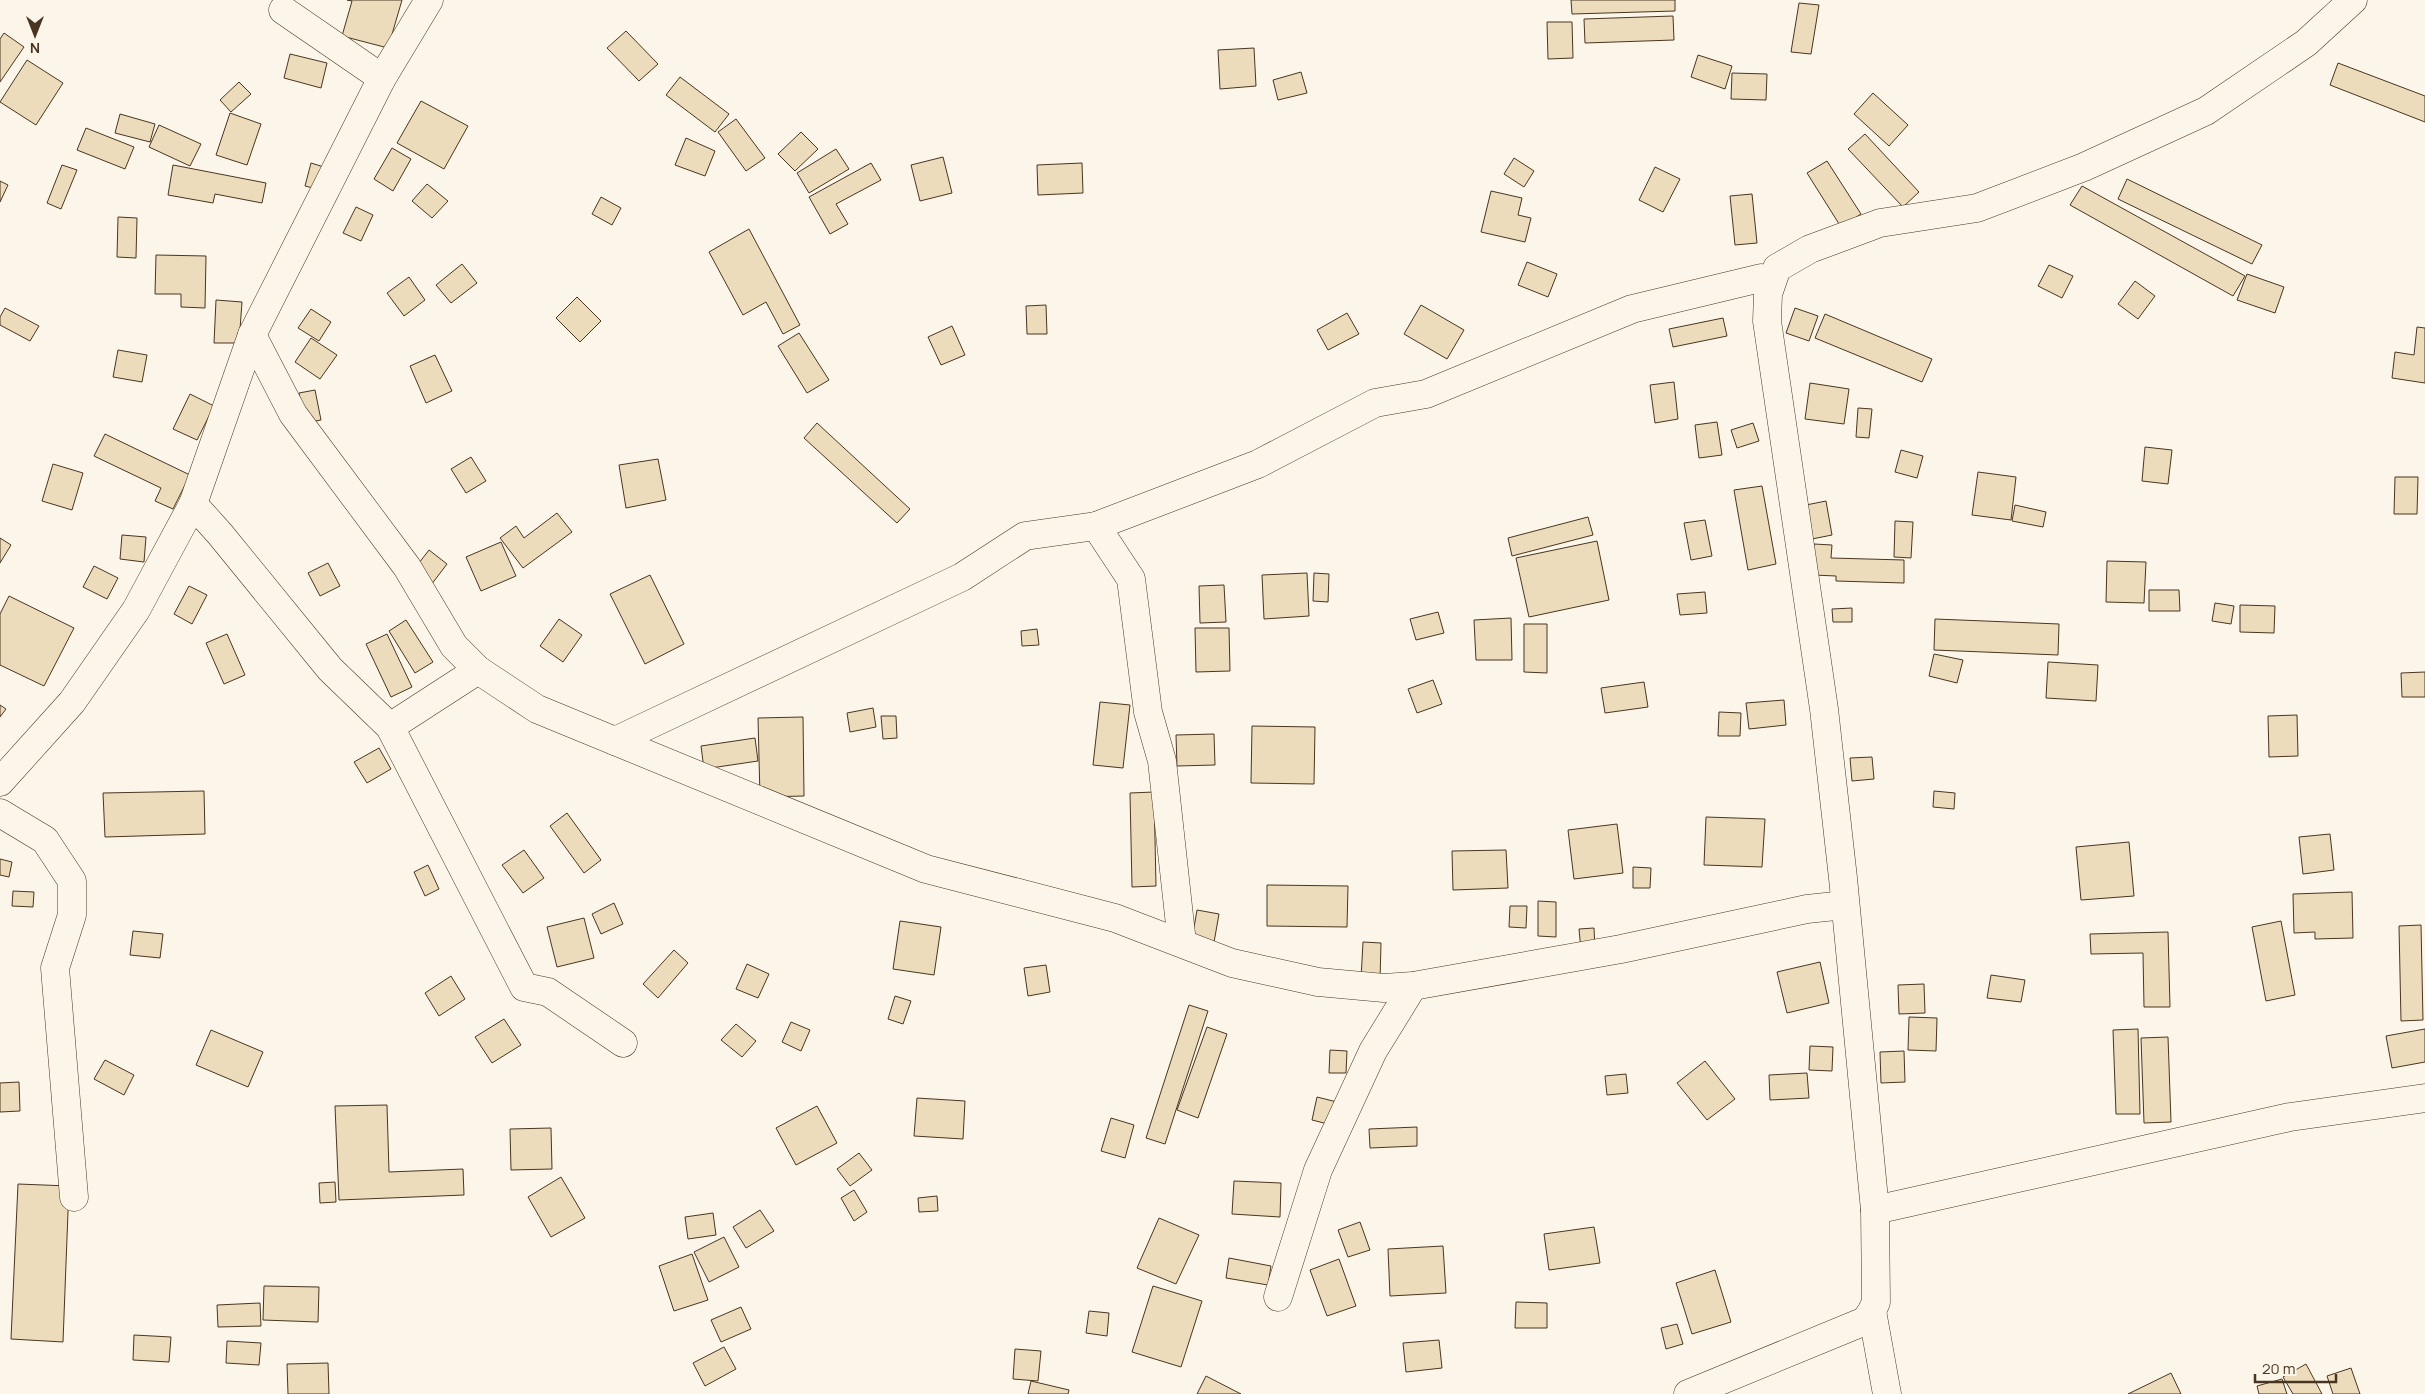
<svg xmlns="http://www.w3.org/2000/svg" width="2425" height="1394" viewBox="0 0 2425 1394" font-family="Manrope,sans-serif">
<rect width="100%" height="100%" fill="#fbf6e9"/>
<!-- building -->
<g fill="#ecdcbc" stroke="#4a3520">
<path d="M 347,0 L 402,0 L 388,48 L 342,36 L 352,1 Z"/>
<path d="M 1571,0 L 1675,0 L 1675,11 L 1572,14 Z"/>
<path d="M 1799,3 L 1819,5 L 1811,54 L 1791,52 Z"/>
<path d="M 1673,16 L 1674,40 L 1585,43 L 1584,19 Z"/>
<path d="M 1547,22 L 1572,22 L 1573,58 L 1548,59 Z"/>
<path d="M 626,31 L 658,64 L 639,81 L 607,48 Z"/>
<path d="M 4,33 L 24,47 L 0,82 L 0,39 Z"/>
<path d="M 1254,48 L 1256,86 L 1220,89 L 1218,50 Z"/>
<path d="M 290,54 L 327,63 L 321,88 L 284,78 Z"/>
<path d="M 1698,55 L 1732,66 L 1725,89 L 1691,77 Z"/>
<path d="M 27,60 L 63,83 L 36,125 L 0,102 Z"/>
<path d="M 2338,63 L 2425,96 L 2425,122 L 2330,85 Z"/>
<path d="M 1301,72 L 1307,93 L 1278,100 L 1273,80 Z"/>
<path d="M 1732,73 L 1767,74 L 1766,100 L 1731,99 Z"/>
<path d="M 680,77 L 729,114 L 715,132 L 666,95 Z"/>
<path d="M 239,82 L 251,94 L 231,112 L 220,100 Z"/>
<path d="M 1873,93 L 1908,125 L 1889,146 L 1854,114 Z"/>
<path d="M 421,101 L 468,126 L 444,169 L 397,143 Z"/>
<path d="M 230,113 L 261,124 L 247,165 L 216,155 Z"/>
<path d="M 120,114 L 155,124 L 150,142 L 115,133 Z"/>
<path d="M 736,119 L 765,158 L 746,171 L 718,132 Z"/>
<path d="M 159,125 L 201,144 L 190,166 L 149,147 Z"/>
<path d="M 86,128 L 134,147 L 125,169 L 77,150 Z"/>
<path d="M 801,132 L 818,149 L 795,171 L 778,154 Z"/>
<path d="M 1865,134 L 1919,192 L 1903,207 L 1848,149 Z"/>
<path d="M 686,138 L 715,151 L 705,176 L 675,165 Z"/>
<path d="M 392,148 L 411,159 L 393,191 L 374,179 Z"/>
<path d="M 836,149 L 849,169 L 809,193 L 797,173 Z"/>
<path d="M 943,157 L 952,193 L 920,201 L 911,165 Z"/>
<path d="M 1514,158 L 1534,171 L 1524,187 L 1504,174 Z"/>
<path d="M 1827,161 L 1861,214 L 1841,227 L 1807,173 Z"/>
<path d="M 311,163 L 327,168 L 321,190 L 305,186 Z"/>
<path d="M 871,163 L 881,180 L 836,204 L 848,224 L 830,234 L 809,197 Z"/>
<path d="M 1082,163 L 1083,193 L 1038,195 L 1037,165 Z"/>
<path d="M 62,165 L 77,170 L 61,209 L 47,203 Z"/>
<path d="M 173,165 L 266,183 L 262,203 L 215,194 L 213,203 L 168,195 Z"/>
<path d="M 1655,167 L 1680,179 L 1663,212 L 1639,200 Z"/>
<path d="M 2127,179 L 2262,245 L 2252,264 L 2118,199 Z"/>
<path d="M 0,181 L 8,185 L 0,202 Z"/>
<path d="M 427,184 L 448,201 L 432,218 L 412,201 Z"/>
<path d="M 2082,186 L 2245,276 L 2233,296 L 2070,205 Z"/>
<path d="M 1491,191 L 1522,198 L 1518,215 L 1531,218 L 1525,242 L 1481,232 Z"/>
<path d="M 1752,194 L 1757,243 L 1735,245 L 1730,196 Z"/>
<path d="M 601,197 L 621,208 L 612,225 L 592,214 Z"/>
<path d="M 356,207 L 373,215 L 361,241 L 343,233 Z"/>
<path d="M 118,217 L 137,218 L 136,258 L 117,257 Z"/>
<path d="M 749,229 L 800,325 L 783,334 L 766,302 L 743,315 L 709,252 Z"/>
<path d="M 156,255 L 206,256 L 205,308 L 181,307 L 181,294 L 155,294 Z"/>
<path d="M 1527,262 L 1557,274 L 1548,297 L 1518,285 Z"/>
<path d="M 462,264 L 477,283 L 451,303 L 436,285 Z"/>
<path d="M 2049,265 L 2073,276 L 2062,298 L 2038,286 Z"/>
<path d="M 2247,274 L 2284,287 L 2275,313 L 2237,300 Z"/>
<path d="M 409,277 L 425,300 L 404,316 L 387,293 Z"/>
<path d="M 2135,281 L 2155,296 L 2138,319 L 2118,304 Z"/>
<path d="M 577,297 L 601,321 L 580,342 L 556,318 Z"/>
<path d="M 216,300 L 242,302 L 239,343 L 214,343 Z"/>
<path d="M 1046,305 L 1047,334 L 1027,334 L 1026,306 Z"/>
<path d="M 1421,305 L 1464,330 L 1447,359 L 1404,334 Z"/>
<path d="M 5,308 L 39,326 L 30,341 L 0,325 L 0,317 Z"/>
<path d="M 1795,308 L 1818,316 L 1809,341 L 1786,333 Z"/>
<path d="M 311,309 L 331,322 L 319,341 L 298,328 Z"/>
<path d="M 1347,313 L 1359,334 L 1328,350 L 1317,330 Z"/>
<path d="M 1825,314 L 1932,359 L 1922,382 L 1815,338 Z"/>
<path d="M 1723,318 L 1727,336 L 1673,347 L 1669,329 Z"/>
<path d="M 952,326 L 965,355 L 941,365 L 928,337 Z"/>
<path d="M 2417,327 L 2425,328 L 2425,383 L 2392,378 L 2395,352 L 2414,355 Z"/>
<path d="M 799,333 L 829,380 L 807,393 L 778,346 Z"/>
<path d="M 311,338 L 337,355 L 320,379 L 295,362 Z"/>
<path d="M 118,350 L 147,355 L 142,382 L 113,377 Z"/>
<path d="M 435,355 L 452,391 L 426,403 L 410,366 Z"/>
<path d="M 1674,382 L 1678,419 L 1655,423 L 1650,385 Z"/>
<path d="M 1810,383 L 1849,389 L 1844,424 L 1805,419 Z"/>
<path d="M 315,390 L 321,420 L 304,423 L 299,393 Z"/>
<path d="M 190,394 L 214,406 L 197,440 L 173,429 Z"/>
<path d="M 1858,408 L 1872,409 L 1869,438 L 1856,437 Z"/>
<path d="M 1717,422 L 1722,455 L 1699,458 L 1695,425 Z"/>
<path d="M 817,423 L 910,509 L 897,523 L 804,438 Z"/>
<path d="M 1753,423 L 1759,441 L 1737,448 L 1731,430 Z"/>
<path d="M 105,434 L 190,475 L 173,509 L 155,501 L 161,488 L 94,456 Z"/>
<path d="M 2145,447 L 2172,450 L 2168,484 L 2142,481 Z"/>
<path d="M 1901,450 L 1923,456 L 1917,478 L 1895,472 Z"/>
<path d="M 471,457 L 486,481 L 466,493 L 451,469 Z"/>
<path d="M 658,459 L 666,500 L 626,508 L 619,465 Z"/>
<path d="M 53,464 L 83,473 L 72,510 L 42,501 Z"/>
<path d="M 1978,472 L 2016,477 L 2011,520 L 1972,515 Z"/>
<path d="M 2395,477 L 2418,477 L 2417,514 L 2394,514 Z"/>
<path d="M 1762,486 L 1776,564 L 1748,570 L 1734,490 Z"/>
<path d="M 1826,501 L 1832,535 L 1812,539 L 1806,505 Z"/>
<path d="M 2015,505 L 2046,512 L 2043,527 L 2012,521 Z"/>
<path d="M 557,513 L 572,532 L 523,568 L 500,538 L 516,526 L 524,538 Z"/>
<path d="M 1588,517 L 1593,535 L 1512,556 L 1508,538 Z"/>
<path d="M 1705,520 L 1712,556 L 1691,560 L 1684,523 Z"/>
<path d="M 1895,521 L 1913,522 L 1911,558 L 1894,557 Z"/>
<path d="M 122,535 L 146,537 L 144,562 L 120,559 Z"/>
<path d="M 0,538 L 11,545 L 0,563 Z"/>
<path d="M 1597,541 L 1609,600 L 1529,617 L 1516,558 Z"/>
<path d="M 501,542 L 516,576 L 481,591 L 466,557 Z"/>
<path d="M 1814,544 L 1832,545 L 1831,558 L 1904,560 L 1904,583 L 1836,581 L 1836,576 L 1813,575 Z"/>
<path d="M 429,550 L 447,564 L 431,585 L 412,572 Z"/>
<path d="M 2107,561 L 2146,562 L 2144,603 L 2106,602 Z"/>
<path d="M 328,563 L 340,586 L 320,596 L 308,573 Z"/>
<path d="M 94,566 L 118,578 L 107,599 L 83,587 Z"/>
<path d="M 1307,573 L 1309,616 L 1264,619 L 1262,575 Z"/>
<path d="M 1314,573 L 1329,574 L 1328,602 L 1313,601 Z"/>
<path d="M 650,575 L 684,644 L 645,664 L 610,594 Z"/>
<path d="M 1224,585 L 1226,622 L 1200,623 L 1199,586 Z"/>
<path d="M 189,586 L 207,595 L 192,624 L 174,614 Z"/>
<path d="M 2149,590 L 2179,590 L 2180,611 L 2149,611 Z"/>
<path d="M 1705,592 L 1707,613 L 1680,615 L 1677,594 Z"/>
<path d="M 9,596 L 74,628 L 44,686 L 0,665 L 0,614 Z"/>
<path d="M 2215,603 L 2234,606 L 2231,624 L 2212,621 Z"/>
<path d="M 2240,605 L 2275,606 L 2274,633 L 2240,632 Z"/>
<path d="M 1852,608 L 1852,622 L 1833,622 L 1832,609 Z"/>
<path d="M 1438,612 L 1444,633 L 1416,640 L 1410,619 Z"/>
<path d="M 1511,618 L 1512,660 L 1476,660 L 1474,620 Z"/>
<path d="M 559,619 L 582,635 L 563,662 L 540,646 Z"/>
<path d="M 1935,619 L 2059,624 L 2058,655 L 1934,650 Z"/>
<path d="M 406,620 L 433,662 L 415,673 L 389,631 Z"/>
<path d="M 1524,624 L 1547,624 L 1547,673 L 1524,672 Z"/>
<path d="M 1195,628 L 1229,628 L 1230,671 L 1196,672 Z"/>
<path d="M 1037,629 L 1039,645 L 1022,646 L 1021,631 Z"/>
<path d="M 227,634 L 245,675 L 224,684 L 206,643 Z"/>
<path d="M 387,634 L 412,687 L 391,697 L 366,644 Z"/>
<path d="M 1934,654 L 1963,660 L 1957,683 L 1929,676 Z"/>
<path d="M 2048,662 L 2098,665 L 2096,701 L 2046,698 Z"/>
<path d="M 2425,672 L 2425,697 L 2402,697 L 2401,673 Z"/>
<path d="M 1433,680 L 1442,704 L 1417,713 L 1408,689 Z"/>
<path d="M 1644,682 L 1648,707 L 1605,713 L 1601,688 Z"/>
<path d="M 1784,700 L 1786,725 L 1749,729 L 1746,703 Z"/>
<path d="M 1100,702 L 1130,705 L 1123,768 L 1093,765 Z"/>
<path d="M 0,705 L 6,709 L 0,717 Z"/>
<path d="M 873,708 L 876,727 L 850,732 L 847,713 Z"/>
<path d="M 1719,712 L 1741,713 L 1740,736 L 1718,736 Z"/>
<path d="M 2297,715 L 2298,756 L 2269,757 L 2268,716 Z"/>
<path d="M 881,716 L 896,716 L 897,738 L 883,739 Z"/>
<path d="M 803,717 L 804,796 L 760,797 L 758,718 Z"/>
<path d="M 1252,726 L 1315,727 L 1314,784 L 1251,783 Z"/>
<path d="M 1214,734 L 1215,765 L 1177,766 L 1176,735 Z"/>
<path d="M 755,738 L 758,761 L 704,769 L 701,746 Z"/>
<path d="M 379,748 L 391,769 L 367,783 L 354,762 Z"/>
<path d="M 1872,757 L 1874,779 L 1852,781 L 1850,758 Z"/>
<path d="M 204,791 L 205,834 L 105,837 L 103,793 Z"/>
<path d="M 1934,791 L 1955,793 L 1954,809 L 1933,807 Z"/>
<path d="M 1154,792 L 1156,886 L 1132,887 L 1130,793 Z"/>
<path d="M 567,813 L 601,860 L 584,873 L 550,826 Z"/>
<path d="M 1706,817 L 1765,819 L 1762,867 L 1704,865 Z"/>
<path d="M 1617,824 L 1623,873 L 1574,879 L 1568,830 Z"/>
<path d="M 2330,834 L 2334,870 L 2303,874 L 2299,837 Z"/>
<path d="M 2129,842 L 2134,896 L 2081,900 L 2076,847 Z"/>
<path d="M 524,850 L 544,878 L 523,893 L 502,865 Z"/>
<path d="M 1506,850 L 1508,888 L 1453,890 L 1452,851 Z"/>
<path d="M 0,859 L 12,862 L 9,877 L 0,875 Z"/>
<path d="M 428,865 L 439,889 L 425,896 L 414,872 Z"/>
<path d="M 1633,867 L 1651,868 L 1650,888 L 1633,888 Z"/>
<path d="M 1267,885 L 1348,886 L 1347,927 L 1267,926 Z"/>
<path d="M 13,891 L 34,892 L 33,907 L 12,906 Z"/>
<path d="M 2352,892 L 2353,938 L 2315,939 L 2315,932 L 2294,933 L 2293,894 Z"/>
<path d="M 1538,901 L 1556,902 L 1556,937 L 1538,936 Z"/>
<path d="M 614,903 L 623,924 L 601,934 L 592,914 Z"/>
<path d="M 1510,906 L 1527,906 L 1526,928 L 1509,927 Z"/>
<path d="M 1197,910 L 1219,914 L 1213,948 L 1191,945 Z"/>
<path d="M 584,918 L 594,958 L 557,967 L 547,927 Z"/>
<path d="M 900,921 L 941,927 L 934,975 L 893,969 Z"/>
<path d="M 2281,921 L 2295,995 L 2266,1001 L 2252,927 Z"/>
<path d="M 2421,925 L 2423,1020 L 2401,1021 L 2399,926 Z"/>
<path d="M 1594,928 L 1595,949 L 1581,950 L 1579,929 Z"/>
<path d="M 133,931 L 163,934 L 160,958 L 130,955 Z"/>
<path d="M 2168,932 L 2170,1007 L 2144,1007 L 2143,953 L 2091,954 L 2090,934 Z"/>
<path d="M 1363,942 L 1381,943 L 1380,980 L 1361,979 Z"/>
<path d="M 674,950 L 688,963 L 658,998 L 643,984 Z"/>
<path d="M 1820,962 L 1829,1003 L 1787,1013 L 1777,972 Z"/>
<path d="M 747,964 L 769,974 L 758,998 L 736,989 Z"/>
<path d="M 1046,965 L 1050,992 L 1028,996 L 1024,968 Z"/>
<path d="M 1991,975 L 2025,980 L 2021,1002 L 1987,998 Z"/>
<path d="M 451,976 L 465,999 L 439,1016 L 425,993 Z"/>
<path d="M 1924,984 L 1925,1013 L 1899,1014 L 1898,985 Z"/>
<path d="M 895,996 L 911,1001 L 903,1024 L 888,1019 Z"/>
<path d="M 1189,1005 L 1208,1011 L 1165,1144 L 1146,1138 Z"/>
<path d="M 1909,1017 L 1937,1018 L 1936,1051 L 1908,1050 Z"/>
<path d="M 504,1019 L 521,1045 L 492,1063 L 475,1037 Z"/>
<path d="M 791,1022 L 810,1030 L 801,1051 L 782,1042 Z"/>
<path d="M 736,1024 L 756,1041 L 742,1057 L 721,1040 Z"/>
<path d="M 1207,1027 L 1227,1034 L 1198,1118 L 1177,1110 Z"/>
<path d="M 2138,1029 L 2140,1114 L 2116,1114 L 2113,1030 Z"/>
<path d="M 2425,1029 L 2425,1062 L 2392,1068 L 2386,1036 Z"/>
<path d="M 211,1030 L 263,1052 L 248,1087 L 196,1065 Z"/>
<path d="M 2168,1037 L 2171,1122 L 2144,1123 L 2141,1038 Z"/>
<path d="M 1810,1046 L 1833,1047 L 1832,1071 L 1809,1070 Z"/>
<path d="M 1330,1050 L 1347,1051 L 1346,1073 L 1329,1073 Z"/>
<path d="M 1904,1051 L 1905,1082 L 1881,1083 L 1880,1052 Z"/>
<path d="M 105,1060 L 134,1075 L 124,1095 L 94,1079 Z"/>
<path d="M 1705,1061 L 1735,1099 L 1707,1120 L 1677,1083 Z"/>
<path d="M 1807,1073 L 1809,1098 L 1770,1100 L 1769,1075 Z"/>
<path d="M 1626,1074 L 1628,1093 L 1607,1095 L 1605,1076 Z"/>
<path d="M 19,1082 L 20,1111 L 0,1112 L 0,1083 Z"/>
<path d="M 1317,1097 L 1337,1102 L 1332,1125 L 1312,1120 Z"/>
<path d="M 917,1098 L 965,1101 L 963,1139 L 914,1136 Z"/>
<path d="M 387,1105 L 389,1172 L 463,1169 L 464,1195 L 339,1200 L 335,1106 Z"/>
<path d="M 817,1106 L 837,1143 L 796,1165 L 776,1128 Z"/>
<path d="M 1111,1118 L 1134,1125 L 1125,1158 L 1101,1151 Z"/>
<path d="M 1417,1127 L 1417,1146 L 1370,1148 L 1369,1129 Z"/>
<path d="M 551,1128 L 552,1169 L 511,1170 L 510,1129 Z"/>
<path d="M 859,1153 L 872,1170 L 850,1186 L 837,1169 Z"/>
<path d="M 561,1177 L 585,1218 L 551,1237 L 528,1197 Z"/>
<path d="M 1234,1181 L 1281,1183 L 1280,1217 L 1232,1214 Z"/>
<path d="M 335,1182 L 336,1202 L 320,1203 L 319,1183 Z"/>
<path d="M 18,1184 L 69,1186 L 63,1342 L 11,1339 Z"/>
<path d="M 854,1190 L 867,1212 L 854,1221 L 841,1198 Z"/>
<path d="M 937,1196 L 938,1211 L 919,1212 L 918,1198 Z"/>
<path d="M 760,1210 L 774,1231 L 746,1248 L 733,1227 Z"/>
<path d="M 713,1213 L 716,1235 L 688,1239 L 685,1217 Z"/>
<path d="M 1159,1218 L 1199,1235 L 1176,1284 L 1137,1268 Z"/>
<path d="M 1360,1222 L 1370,1250 L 1348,1257 L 1338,1230 Z"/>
<path d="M 1594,1227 L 1600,1263 L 1549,1270 L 1544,1234 Z"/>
<path d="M 724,1237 L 739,1267 L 709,1282 L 694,1252 Z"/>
<path d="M 1443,1246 L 1446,1293 L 1390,1296 L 1388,1249 Z"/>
<path d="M 692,1254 L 708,1300 L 674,1311 L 659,1266 Z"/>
<path d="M 1229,1258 L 1271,1266 L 1268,1285 L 1226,1278 Z"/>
<path d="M 1339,1259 L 1356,1306 L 1327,1316 L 1310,1270 Z"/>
<path d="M 1715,1270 L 1731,1322 L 1692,1334 L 1676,1283 Z"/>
<path d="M 264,1286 L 319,1287 L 318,1322 L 263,1320 Z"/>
<path d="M 1153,1286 L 1202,1301 L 1181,1367 L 1132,1352 Z"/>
<path d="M 1516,1302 L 1547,1303 L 1547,1328 L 1515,1328 Z"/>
<path d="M 260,1303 L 261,1326 L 218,1327 L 217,1305 Z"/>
<path d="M 741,1307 L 751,1329 L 721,1342 L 711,1320 Z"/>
<path d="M 1089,1311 L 1109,1313 L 1107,1336 L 1086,1333 Z"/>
<path d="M 1677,1324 L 1683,1344 L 1666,1349 L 1661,1328 Z"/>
<path d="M 134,1335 L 171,1337 L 169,1362 L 133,1360 Z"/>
<path d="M 1439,1340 L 1442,1368 L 1406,1372 L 1403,1343 Z"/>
<path d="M 227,1341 L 261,1343 L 259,1365 L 226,1363 Z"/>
<path d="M 724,1347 L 736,1369 L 705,1386 L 693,1363 Z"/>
<path d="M 1015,1349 L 1041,1351 L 1038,1381 L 1013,1379 Z"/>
<path d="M 328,1363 L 329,1394 L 288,1394 L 287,1364 Z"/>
<path d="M 2306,1364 L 2322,1394 L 2293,1394 L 2283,1377 Z"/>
<path d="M 2351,1368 L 2360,1394 L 2333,1394 L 2327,1376 Z"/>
<path d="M 2171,1373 L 2181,1394 L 2128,1394 Z"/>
<path d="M 1206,1376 L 1241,1394 L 1197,1394 Z"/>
<path d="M 2282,1379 L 2287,1394 L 2259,1394 L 2257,1386 Z"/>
<path d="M 1031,1381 L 1069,1390 L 1068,1394 L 1028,1394 Z"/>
</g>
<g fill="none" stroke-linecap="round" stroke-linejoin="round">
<!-- minor casing -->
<g stroke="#4a3520" stroke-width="29">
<g id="minor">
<path d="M 283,10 L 382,78"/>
<path d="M 252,335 L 293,414 L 407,567 L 454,646 L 478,670 L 537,709 L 926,869 L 1115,918 L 1232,963 L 1318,982 L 1384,988 L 1413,986 L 1621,949 L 1807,909 L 1845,905"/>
<path d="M 193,504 L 220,534 L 330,669 L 390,727 L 524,987 L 548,992 L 623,1043"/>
<path d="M 1096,526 L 1131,579 L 1148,712 L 1162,761 L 1182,943"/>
<path d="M 390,727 L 478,670"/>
<path d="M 615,741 L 962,577 L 1025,536 L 1096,526 L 1258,464 L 1375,403 L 1426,394 L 1632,309 L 1761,278 L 1771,281"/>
<path d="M 0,782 L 72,702 L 136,610 L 193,504 L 252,335 L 382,78 L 429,0"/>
<path d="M 0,813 L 45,840 L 72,881 L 72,915 L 55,968 L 74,1197"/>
<path d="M 1875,1210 L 2290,1117 L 2425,1098"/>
<path d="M 1278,1297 L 1318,1170 L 1373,1051 L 1413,986"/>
<path d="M 1872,1311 L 1887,1394"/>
<path d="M 1688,1394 L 1865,1321 L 1872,1311 L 1876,1302 L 1875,1210 L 1843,878 L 1824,709 L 1767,321 L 1768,294 L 1777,268 L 1810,249 L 1880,223 L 1977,208 L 2084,167 L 2206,111 L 2306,43 L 2353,0"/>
</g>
</g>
<!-- minor -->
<use href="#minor" stroke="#fbf6e9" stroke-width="28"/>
</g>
<!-- north arrow -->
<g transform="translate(35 35) rotate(180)" stroke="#fbf6e9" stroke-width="4" paint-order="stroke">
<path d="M0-4L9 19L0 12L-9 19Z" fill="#4a3520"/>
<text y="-8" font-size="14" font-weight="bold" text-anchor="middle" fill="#4a3520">N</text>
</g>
<!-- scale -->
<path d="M2255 1374v8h81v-8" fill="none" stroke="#4a3520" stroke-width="2.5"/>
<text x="2262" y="1374" font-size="15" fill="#4a3520" stroke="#fbf6e9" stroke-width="4" paint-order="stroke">20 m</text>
</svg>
